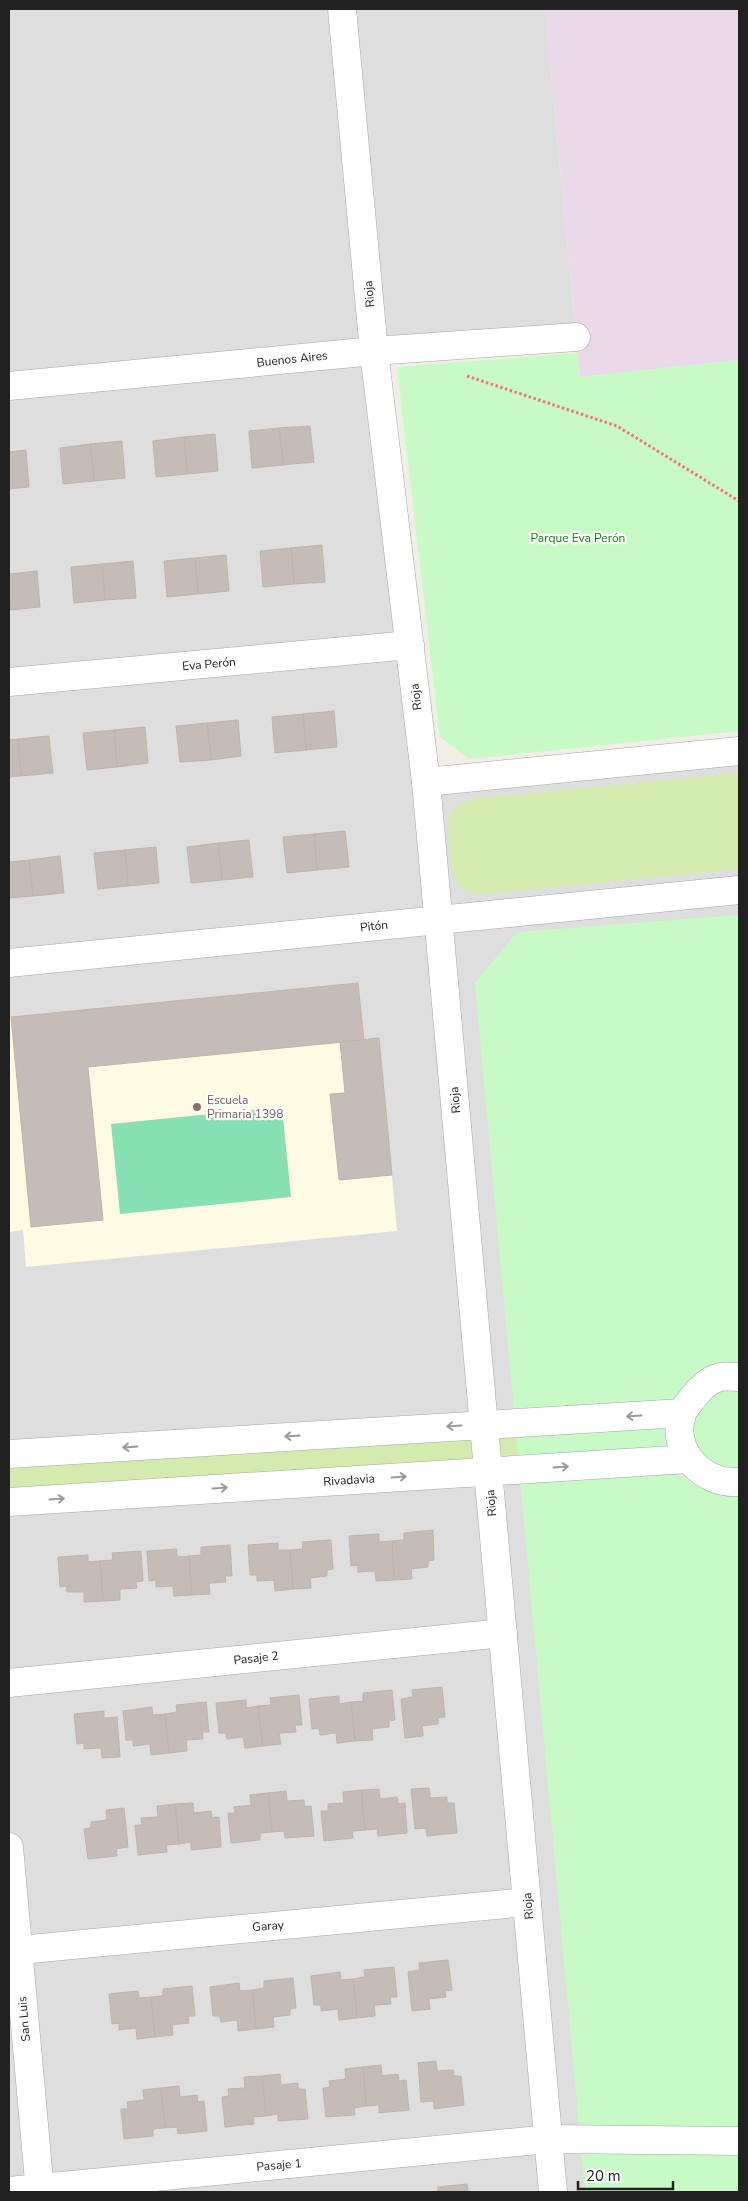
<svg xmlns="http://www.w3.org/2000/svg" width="748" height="2201" viewBox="0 0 748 2201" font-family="'Nunito Sans',sans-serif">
<rect width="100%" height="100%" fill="#f1ede7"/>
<!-- residential -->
<path fill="#dfdede" d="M 9,9 L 545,9 L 576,337 L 375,351 L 426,782 L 739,751 L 739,2192 L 9,2192 Z"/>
<!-- industrial -->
<path fill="#ead9e9" d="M 545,9 L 739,9 L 739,360 L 580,377 Z"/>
<!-- education -->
<path fill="#fffbe3" d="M 358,983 L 364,1039 L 379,1038 L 397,1231 L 26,1267 L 23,1230 L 9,1232 L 9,1017 Z"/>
<!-- grass -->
<g fill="#d3ebae">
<path d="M 739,773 L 739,869 L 482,894 C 474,893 466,893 460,887 C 450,878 444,822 452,811 C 457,804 465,802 472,799 Z"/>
<path d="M 484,1424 L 706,1475 L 9,1502 L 9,1454 Z"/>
</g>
<!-- park -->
<g fill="#c8fac6">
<path d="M 578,353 L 580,377 L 739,360 L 739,731 L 469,759 L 440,737 L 397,367 Z"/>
<path d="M 739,915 L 739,2192 L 585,2192 L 475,983 L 517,932 Z"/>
</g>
<!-- pitch -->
<path fill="#86e0b2" d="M 282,1107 L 291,1197 L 120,1214 L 111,1124 Z"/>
<!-- building -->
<g fill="#c6bcb7" stroke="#c3b2a9">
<path d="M 310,426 L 314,462 L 283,465 L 279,428 Z"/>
<path d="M 279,428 L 283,465 L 252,468 L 249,431 Z"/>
<path d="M 215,434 L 218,471 L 187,474 L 184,437 Z"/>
<path d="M 184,437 L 187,474 L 156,477 L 153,441 Z"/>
<path d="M 122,441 L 125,478 L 94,481 L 90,444 Z"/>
<path d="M 90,444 L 94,481 L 63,484 L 60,448 Z"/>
<path d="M 26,450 L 29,487 L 9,489 L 9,452 Z"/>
<path d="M 322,545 L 325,582 L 294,584 L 291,548 Z"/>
<path d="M 291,548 L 294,584 L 263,587 L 260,551 Z"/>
<path d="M 226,555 L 229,591 L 198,594 L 195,558 Z"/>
<path d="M 195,558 L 198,594 L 167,597 L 164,561 Z"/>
<path d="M 133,561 L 136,598 L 105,600 L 102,564 Z"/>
<path d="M 102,564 L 105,600 L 74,603 L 71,567 Z"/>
<path d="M 37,571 L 40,607 L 10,610 L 9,574 Z"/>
<path d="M 334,711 L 337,747 L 306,750 L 303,714 Z"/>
<path d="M 303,714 L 306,750 L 275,753 L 272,717 Z"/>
<path d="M 238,720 L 241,756 L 211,760 L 207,723 Z"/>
<path d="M 207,723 L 211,760 L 180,762 L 176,726 Z"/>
<path d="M 145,727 L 148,763 L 117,767 L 114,730 Z"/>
<path d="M 114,730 L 117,767 L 87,770 L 83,733 Z"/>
<path d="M 49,736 L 53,773 L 21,776 L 18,739 Z"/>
<path d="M 18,739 L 21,776 L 9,777 L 9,740 Z"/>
<path d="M 345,831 L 349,867 L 317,870 L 314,834 Z"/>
<path d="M 314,834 L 317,870 L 287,873 L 283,837 Z"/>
<path d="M 249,840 L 253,877 L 222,880 L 218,843 Z"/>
<path d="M 218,843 L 222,880 L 191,883 L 187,847 Z"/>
<path d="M 156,847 L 159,883 L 128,886 L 125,850 Z"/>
<path d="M 125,850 L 128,886 L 98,889 L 94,853 Z"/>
<path d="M 60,856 L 64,893 L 33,896 L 29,860 Z"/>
<path d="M 29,860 L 33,896 L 9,898 L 9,862 Z"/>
<path d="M 358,983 L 364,1040 L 88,1067 L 103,1220 L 31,1227 L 11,1017 Z"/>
<path d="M 379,1038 L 392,1175 L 339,1180 L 330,1094 L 345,1093 L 340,1042 Z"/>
<path d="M 433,1530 L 434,1560 L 428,1561 L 428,1567 L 411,1569 L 412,1579 L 394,1580 L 392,1541 L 404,1540 L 404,1533 Z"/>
<path d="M 379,1534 L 379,1542 L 392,1541 L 394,1580 L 376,1581 L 375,1571 L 358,1572 L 358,1565 L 351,1566 L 349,1536 Z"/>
<path d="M 331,1540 L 333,1569 L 327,1570 L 327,1576 L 310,1578 L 311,1588 L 293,1589 L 290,1550 L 303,1549 L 302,1542 Z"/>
<path d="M 278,1543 L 278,1550 L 290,1550 L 293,1589 L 275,1591 L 274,1580 L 257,1581 L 257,1575 L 250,1575 L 248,1545 Z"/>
<path d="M 230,1545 L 232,1576 L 225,1576 L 226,1582 L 209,1583 L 210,1594 L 192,1595 L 189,1556 L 201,1555 L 201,1547 Z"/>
<path d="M 177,1549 L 177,1557 L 189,1556 L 192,1595 L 174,1596 L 173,1586 L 156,1587 L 156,1580 L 149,1581 L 147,1551 Z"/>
<path d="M 141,1551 L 143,1581 L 136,1582 L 137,1588 L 120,1589 L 120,1600 L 103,1601 L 100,1561 L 113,1560 L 112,1553 Z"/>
<path d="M 88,1555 L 88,1562 L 100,1561 L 103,1601 L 84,1602 L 84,1592 L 67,1592 L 66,1586 L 60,1587 L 58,1557 Z"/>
<path d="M 442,1687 L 445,1717 L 438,1718 L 438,1724 L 422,1726 L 423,1736 L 405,1738 L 401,1699 L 413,1697 L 412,1690 Z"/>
<path d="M 392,1690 L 395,1720 L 389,1721 L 389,1727 L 372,1729 L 373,1740 L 355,1741 L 351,1702 L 363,1701 L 363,1693 Z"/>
<path d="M 299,1695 L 302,1725 L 295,1725 L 296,1732 L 279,1733 L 281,1744 L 263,1746 L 258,1706 L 271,1705 L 270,1698 Z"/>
<path d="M 339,1696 L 339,1704 L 351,1702 L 355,1741 L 337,1743 L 336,1733 L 320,1735 L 319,1728 L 312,1729 L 309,1699 Z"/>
<path d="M 246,1700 L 246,1708 L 258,1706 L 263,1746 L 245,1748 L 243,1737 L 227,1739 L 226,1733 L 219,1733 L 216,1703 Z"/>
<path d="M 206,1702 L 209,1732 L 202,1732 L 203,1739 L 186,1740 L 187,1751 L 169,1753 L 165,1714 L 177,1712 L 176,1705 Z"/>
<path d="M 152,1707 L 153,1715 L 165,1714 L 169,1753 L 151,1755 L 150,1744 L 133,1746 L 133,1740 L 126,1740 L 123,1711 Z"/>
<path d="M 104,1711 L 104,1718 L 117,1717 L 120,1757 L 102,1758 L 101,1748 L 84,1749 L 84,1743 L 77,1744 L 74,1714 Z"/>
<path d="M 429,1788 L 430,1798 L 447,1797 L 447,1803 L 454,1803 L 457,1833 L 427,1836 L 426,1828 L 415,1829 L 411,1789 Z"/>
<path d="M 379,1789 L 380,1799 L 397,1797 L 398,1804 L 405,1803 L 407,1833 L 378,1836 L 377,1829 L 365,1830 L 361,1790 Z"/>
<path d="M 361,1790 L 365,1830 L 352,1831 L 353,1838 L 324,1841 L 321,1811 L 328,1811 L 328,1804 L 344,1803 L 343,1792 Z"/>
<path d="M 286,1791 L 287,1801 L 304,1800 L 305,1807 L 311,1806 L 314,1836 L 285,1838 L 284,1831 L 272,1832 L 268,1793 Z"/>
<path d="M 268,1793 L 272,1832 L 260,1833 L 260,1840 L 231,1843 L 228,1813 L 235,1813 L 234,1807 L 251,1805 L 250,1795 Z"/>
<path d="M 193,1803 L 194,1813 L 211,1811 L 212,1818 L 219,1817 L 221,1847 L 191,1850 L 191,1842 L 179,1844 L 175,1804 Z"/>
<path d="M 175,1804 L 179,1844 L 166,1845 L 167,1852 L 138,1855 L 135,1825 L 142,1825 L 141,1818 L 158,1817 L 157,1806 Z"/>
<path d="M 124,1808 L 128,1847 L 116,1849 L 117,1856 L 88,1859 L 84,1829 L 91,1828 L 91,1822 L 107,1820 L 106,1810 Z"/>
<path d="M 448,1960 L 452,1990 L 445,1991 L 446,1997 L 429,1999 L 430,2009 L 412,2011 L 408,1972 L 420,1970 L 419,1963 Z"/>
<path d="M 394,1967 L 397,1997 L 390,1997 L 391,2004 L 374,2005 L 375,2016 L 357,2018 L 353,1979 L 365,1977 L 364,1970 Z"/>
<path d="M 340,1972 L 341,1980 L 353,1979 L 357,2018 L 339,2020 L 338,2009 L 321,2011 L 321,2005 L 314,2005 L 311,1976 Z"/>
<path d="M 293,1978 L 296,2008 L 290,2009 L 290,2015 L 273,2017 L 274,2027 L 256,2029 L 252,1990 L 264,1988 L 264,1981 Z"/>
<path d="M 239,1983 L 240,1991 L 252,1990 L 256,2029 L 238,2031 L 237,2020 L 221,2022 L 220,2016 L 213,2016 L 210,1987 Z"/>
<path d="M 192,1986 L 195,2016 L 188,2016 L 189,2023 L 172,2025 L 173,2035 L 155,2037 L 151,1997 L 163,1996 L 163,1989 Z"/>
<path d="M 138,1991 L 139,1998 L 151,1997 L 155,2037 L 137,2039 L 136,2028 L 119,2030 L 119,2023 L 112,2024 L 109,1994 Z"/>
<path d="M 436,2061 L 437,2071 L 453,2070 L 454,2076 L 461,2076 L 464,2105 L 434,2109 L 434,2101 L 421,2102 L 418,2063 Z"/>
<path d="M 381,2065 L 382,2076 L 398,2074 L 399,2081 L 406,2080 L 409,2110 L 379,2113 L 379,2105 L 366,2106 L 363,2067 Z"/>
<path d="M 363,2067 L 366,2106 L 354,2108 L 355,2115 L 326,2117 L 323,2088 L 330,2087 L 329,2081 L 346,2079 L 345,2069 Z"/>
<path d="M 280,2074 L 281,2085 L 298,2083 L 298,2089 L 305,2089 L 308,2119 L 278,2121 L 278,2114 L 266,2116 L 262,2076 Z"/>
<path d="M 262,2076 L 266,2116 L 253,2117 L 254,2124 L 225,2127 L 222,2097 L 229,2096 L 228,2089 L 245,2088 L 244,2077 Z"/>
<path d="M 179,2086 L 180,2097 L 197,2095 L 198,2102 L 204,2101 L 207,2131 L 178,2134 L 177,2127 L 165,2128 L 161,2088 Z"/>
<path d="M 161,2088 L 165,2128 L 153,2129 L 153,2136 L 124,2139 L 121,2109 L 128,2109 L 127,2102 L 144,2100 L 143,2090 Z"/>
<path d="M 467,2184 L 468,2192 L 438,2192 L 438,2187 Z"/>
</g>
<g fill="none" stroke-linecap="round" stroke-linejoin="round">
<!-- minor casing -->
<g stroke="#a5a5a5" stroke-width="29">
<g id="minor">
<path d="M 342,9 L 374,351 L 426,782 L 553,2192"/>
<path d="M 9,386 L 374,351 L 576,337"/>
<path d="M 9,682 L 410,645"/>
<path d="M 426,782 L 739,751"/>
<path d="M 9,963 L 739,890"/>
<path d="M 9,1683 L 503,1633"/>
<path d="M 9,1847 L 40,2192"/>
<path d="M 9,1951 L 527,1902"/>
<path d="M 9,2191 L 549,2139 L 739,2141"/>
</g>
</g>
<!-- tertiary casing -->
<g stroke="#a5a5a5" stroke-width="29">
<g id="tertiary">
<path d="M 739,1377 C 733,1377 726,1376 720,1377 C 709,1380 699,1389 693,1398 C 689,1403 684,1408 682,1414 C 670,1451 703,1485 739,1482"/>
<path d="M 9,1454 L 682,1413"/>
<path d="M 9,1502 L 688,1459"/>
</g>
</g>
<!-- path -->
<path stroke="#fb6f72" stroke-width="3" stroke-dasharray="2.5 2.5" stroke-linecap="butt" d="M 467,376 L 617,426 L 739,501"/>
<!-- minor -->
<use href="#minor" stroke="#fff" stroke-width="28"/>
<!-- tertiary -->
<use href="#tertiary" stroke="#fff" stroke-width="28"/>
</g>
<!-- one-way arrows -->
<defs><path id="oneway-shaft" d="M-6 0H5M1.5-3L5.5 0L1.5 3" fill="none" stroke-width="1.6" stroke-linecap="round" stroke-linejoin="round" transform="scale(1.25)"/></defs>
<g stroke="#9b9b9b">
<use href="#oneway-shaft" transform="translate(634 1416) rotate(177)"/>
<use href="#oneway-shaft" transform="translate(454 1426) rotate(176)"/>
<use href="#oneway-shaft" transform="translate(292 1436) rotate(176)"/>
<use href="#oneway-shaft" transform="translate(130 1447) rotate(176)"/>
<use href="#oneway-shaft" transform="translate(561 1467) rotate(-4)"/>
<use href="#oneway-shaft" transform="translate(399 1477) rotate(-4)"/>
<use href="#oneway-shaft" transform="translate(220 1488) rotate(-4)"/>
<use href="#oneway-shaft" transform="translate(57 1499) rotate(-4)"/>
</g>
<!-- markers -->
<circle fill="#8d6e63" stroke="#fff" stroke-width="2" cx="197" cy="1107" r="5"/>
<g text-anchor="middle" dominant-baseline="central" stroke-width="4.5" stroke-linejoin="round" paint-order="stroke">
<!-- street labels -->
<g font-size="12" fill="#212121" stroke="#fff">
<text transform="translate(369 294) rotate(-95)">Rioja</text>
<text transform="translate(292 359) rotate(-6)">Buenos Aires</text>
<text transform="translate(209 664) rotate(-5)">Eva Perón</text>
<text transform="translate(416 697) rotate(-97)">Rioja</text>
<text transform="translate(374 926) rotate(-6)">Pitón</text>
<text transform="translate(455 1100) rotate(-95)">Rioja</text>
<text transform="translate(349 1480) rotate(-4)">Rivadavia</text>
<text transform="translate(491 1503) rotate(-95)">Rioja</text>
<text transform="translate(256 1658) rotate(-6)">Pasaje 2</text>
<text transform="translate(528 1906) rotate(-95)">Rioja</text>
<text transform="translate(268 1926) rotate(-5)">Garay</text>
<text transform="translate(24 2019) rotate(-95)">San Luis</text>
<text transform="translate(279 2165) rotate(-5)">Pasaje 1</text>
</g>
<!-- park labels -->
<g font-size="12" fill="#10820b" stroke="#fff">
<text x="578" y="538">Parque Eva Perón</text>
</g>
<!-- education labels -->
<g font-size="12" fill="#785e54" stroke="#fff" text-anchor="start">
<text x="207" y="1100">Escuela<tspan x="207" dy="14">Primaria 1398</tspan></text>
</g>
</g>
<!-- border -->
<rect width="748" height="2201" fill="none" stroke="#212121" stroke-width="20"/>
<!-- scale -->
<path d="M578 2181v8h95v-8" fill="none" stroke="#212121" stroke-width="2.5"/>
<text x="586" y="2181" font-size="15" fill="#212121" stroke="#ffffff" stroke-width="4" paint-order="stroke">20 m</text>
</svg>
